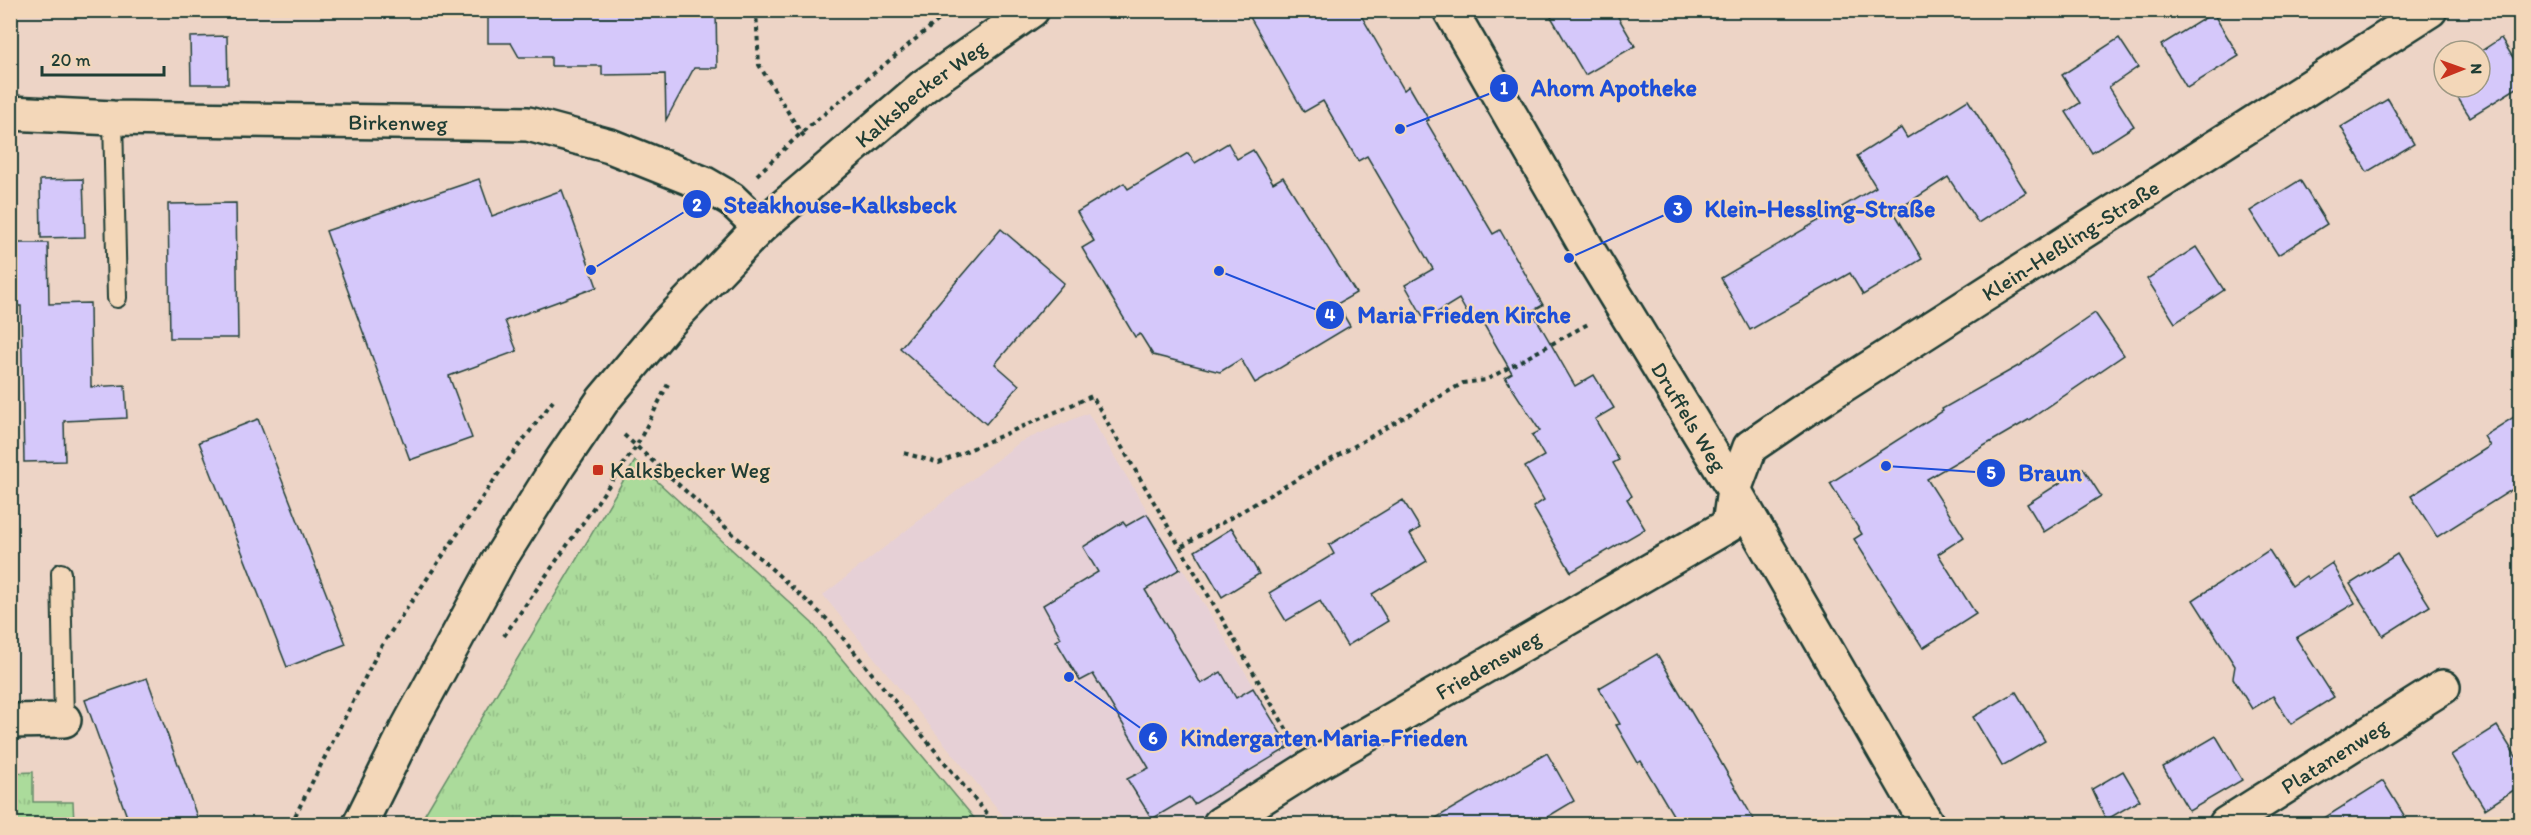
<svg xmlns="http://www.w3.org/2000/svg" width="2531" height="835" viewBox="0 0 2531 835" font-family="Itim,sans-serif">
<defs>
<pattern id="grass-tufts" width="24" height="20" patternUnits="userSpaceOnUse" patternTransform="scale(1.5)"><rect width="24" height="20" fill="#abdb9b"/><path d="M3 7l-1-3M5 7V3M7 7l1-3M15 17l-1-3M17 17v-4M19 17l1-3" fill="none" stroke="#93bd86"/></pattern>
</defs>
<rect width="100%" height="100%" fill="#edd4c6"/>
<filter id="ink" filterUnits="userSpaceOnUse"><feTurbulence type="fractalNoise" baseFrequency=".0167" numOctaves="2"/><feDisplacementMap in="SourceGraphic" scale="12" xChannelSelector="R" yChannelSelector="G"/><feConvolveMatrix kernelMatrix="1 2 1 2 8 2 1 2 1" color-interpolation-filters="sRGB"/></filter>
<g filter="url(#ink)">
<!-- built -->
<path fill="#e6d0d6" d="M 1088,413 L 1298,759 L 1190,824 L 1010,824 L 823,595 L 1020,442 Z"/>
<!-- grass -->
<g fill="url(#grass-tufts)" stroke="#658c68" stroke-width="1.5">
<path d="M 635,461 L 812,623 L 979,824 L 419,824 Z"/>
<path d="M 33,772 L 33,802 L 73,802 L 74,824 L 11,824 L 11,773 Z"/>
</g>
<!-- building -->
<g fill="#d5c8fa" stroke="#1f3d34" stroke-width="1.5">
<path d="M 488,10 L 716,10 L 717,68 L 694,68 L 666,120 L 665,74 L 602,75 L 602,66 L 551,66 L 551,57 L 519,57 L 511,43 L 488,43 Z"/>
<path d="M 1246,10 L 1358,10 L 1404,90 L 1409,86 L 1429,120 L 1426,121 L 1493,234 L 1500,230 L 1543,305 L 1532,311 L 1575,386 L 1594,375 L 1614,408 L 1595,419 L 1619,460 L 1613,463 L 1632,496 L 1627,499 L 1645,529 L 1571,572 L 1533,507 L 1544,500 L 1525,467 L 1544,456 L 1532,435 L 1540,431 L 1505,377 L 1512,373 L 1479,316 L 1471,320 L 1459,299 L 1425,320 L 1405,285 L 1433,269 L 1367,156 L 1358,161 L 1323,101 L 1304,112 Z"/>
<path d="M 1547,10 L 1614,10 L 1635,46 L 1585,75 Z"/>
<path d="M 2213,13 L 2239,56 L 2187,88 L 2161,45 Z"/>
<path d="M 227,36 L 228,84 L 191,84 L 190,37 Z"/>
<path d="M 2119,38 L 2138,67 L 2109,87 L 2134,126 L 2092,153 L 2066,112 L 2080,103 L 2062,75 Z"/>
<path d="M 2501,38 L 2520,69 L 2520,86 L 2470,117 L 2451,87 L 2480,87 L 2480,52 Z"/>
<path d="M 2388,99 L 2414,144 L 2367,172 L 2341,127 Z"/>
<path d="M 1968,100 L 2026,192 L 1978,223 L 1948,177 L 1894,212 L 1922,259 L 1863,295 L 1850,273 L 1750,330 L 1721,278 L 1876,187 L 1857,156 L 1901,128 L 1907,138 Z"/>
<path d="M 1228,143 L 1237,159 L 1253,150 L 1273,183 L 1283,177 L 1356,293 L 1337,304 L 1350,326 L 1255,383 L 1241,359 L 1220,372 L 1153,355 L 1140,334 L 1135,337 L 1082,248 L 1094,241 L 1077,212 L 1124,183 L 1128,189 L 1188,153 L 1195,163 Z"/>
<path d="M 83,179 L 85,237 L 41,238 L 40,180 Z"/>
<path d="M 479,179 L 492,216 L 562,190 L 597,287 L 505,321 L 517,351 L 449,376 L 472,438 L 410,460 L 326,231 Z"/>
<path d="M 2300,180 L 2327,224 L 2278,255 L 2250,211 Z"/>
<path d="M 236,203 L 238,338 L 170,338 L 168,204 Z"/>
<path d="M 1001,229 L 1064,283 L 995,364 L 1019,385 L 986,424 L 900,348 Z"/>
<path d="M 10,243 L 48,243 L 49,304 L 90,303 L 91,387 L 125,385 L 127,418 L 64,421 L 65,461 L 24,462 L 21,306 L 10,306 Z"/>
<path d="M 2196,247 L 2224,290 L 2175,323 L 2147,279 Z"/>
<path d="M 2095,313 L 2124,355 L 2030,419 L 1927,479 L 1964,537 L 1938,554 L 1976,614 L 1923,648 L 1854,539 L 1862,534 L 1830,483 L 1943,411 L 1942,409 L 2020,365 Z"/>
<path d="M 2520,413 L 2520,494 L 2516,487 L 2437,537 L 2411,496 L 2490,446 L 2484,436 Z"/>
<path d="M 258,419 L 346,644 L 287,667 L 199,442 Z"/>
<path d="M 2083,468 L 2101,496 L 2044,532 L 2027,504 Z"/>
<path d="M 1403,500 L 1420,528 L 1410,534 L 1427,561 L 1372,594 L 1388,621 L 1347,646 L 1320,601 L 1286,621 L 1269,593 L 1334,554 L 1329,545 Z"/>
<path d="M 1147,514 L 1180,569 L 1145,590 L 1201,684 L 1221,672 L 1236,698 L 1253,688 L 1289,747 L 1194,804 L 1189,797 L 1152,819 L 1127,779 L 1149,768 L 1093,674 L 1080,681 L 1056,641 L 1061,638 L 1043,605 L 1098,572 L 1083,547 L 1123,522 L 1126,526 Z"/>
<path d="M 1232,528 L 1259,574 L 1222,597 L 1195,551 Z"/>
<path d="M 2269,550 L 2292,586 L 2306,576 L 2308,579 L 2332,563 L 2355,603 L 2296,638 L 2334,697 L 2291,724 L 2273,696 L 2252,709 L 2233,678 L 2235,666 L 2193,600 Z"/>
<path d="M 2397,554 L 2430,606 L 2383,636 L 2350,584 Z"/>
<path d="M 1657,654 L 1719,759 L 1757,825 L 1679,825 L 1641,761 L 1638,763 L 1616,725 L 1620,724 L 1599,688 Z"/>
<path d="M 147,678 L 200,825 L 130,825 L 85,700 Z"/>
<path d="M 2016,692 L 2045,741 L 2002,766 L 1973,717 Z"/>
<path d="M 2497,726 L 2520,763 L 2520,786 L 2485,809 L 2451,755 Z"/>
<path d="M 2216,736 L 2242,780 L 2189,811 L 2163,767 Z"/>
<path d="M 1547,753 L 1574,801 L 1534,825 L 1424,825 Z"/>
<path d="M 2123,771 L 2140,800 L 2106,820 L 2092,789 Z"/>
<path d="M 2383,781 L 2410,825 L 2313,825 Z"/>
</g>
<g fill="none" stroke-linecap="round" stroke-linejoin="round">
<!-- lane casing -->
<g stroke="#1f3d34" stroke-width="22">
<g id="lane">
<path d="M 113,118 L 117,298"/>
<path d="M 61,573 L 64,720"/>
</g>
</g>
<!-- street casing -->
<g stroke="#1f3d34" stroke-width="38">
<g id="street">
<path id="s1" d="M 10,113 L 113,118 L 528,124 L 610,146 L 705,184 L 731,199 L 760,227"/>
<path d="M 10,721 L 64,720"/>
<path id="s2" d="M 1220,824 L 1309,768 L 1729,525 L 1734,490 L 1750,447 L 1804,410 L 2430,10"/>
<path id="s3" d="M 2226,824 L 2443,687"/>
</g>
</g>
<!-- secondary casing -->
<g stroke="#1f3d34" stroke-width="38">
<g id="secondary">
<path id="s4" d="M 1450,10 L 1589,252 L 1734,490 L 1927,824"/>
<path id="s5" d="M 360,824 L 406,731 L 498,562 L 558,466 L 603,400 L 666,325 L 760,227 L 924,86 L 1032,10"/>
</g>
</g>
<!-- path -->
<g stroke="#1f3d34" stroke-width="4" stroke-dasharray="4.5 4.5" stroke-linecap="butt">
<path d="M 756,10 L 759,65 L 801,133 L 807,139"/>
<path d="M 757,175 L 801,133 L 951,10"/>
<path d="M 624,435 L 829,621 L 995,824"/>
<path d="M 904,453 L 939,463 L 1092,396 L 1291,737"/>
<path d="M 1182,546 L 1463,383 L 1486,380 L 1588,324"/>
<path d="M 504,636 L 637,445 L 668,384"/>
<path d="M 291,824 L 380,648 L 505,464 L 553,401"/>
</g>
<!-- lane -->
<use href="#lane" stroke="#f3d7b9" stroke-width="18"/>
<!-- street -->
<use href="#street" stroke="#f3d7b9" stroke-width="33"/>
<!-- secondary -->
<use href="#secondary" stroke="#f3d7b9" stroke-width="33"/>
</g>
</g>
<!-- markers -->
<rect fill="#c8321e" stroke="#f3d7b9" stroke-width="2" x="592" y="464" width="12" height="12" rx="3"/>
<g text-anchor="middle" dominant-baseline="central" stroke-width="4.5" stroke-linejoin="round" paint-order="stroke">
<!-- street labels -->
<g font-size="22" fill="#1f3d34" stroke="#f3d7b9">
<text stroke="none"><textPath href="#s5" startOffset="932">Kalksbecker Weg</textPath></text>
<text stroke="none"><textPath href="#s1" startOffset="388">Birkenweg</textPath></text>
<text stroke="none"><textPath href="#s2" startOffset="1053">Klein-Heßling-Straße</textPath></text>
<text stroke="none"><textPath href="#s4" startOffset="472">Druffels Weg</textPath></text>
<text stroke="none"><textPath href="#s2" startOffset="312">Friedensweg</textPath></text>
<text stroke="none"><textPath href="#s3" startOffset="128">Platanenweg</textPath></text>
</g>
<!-- poi labels -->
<g font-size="22" fill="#1f3d34" stroke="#f3d7b9" text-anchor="start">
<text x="610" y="470">Kalksbecker Weg</text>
</g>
</g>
<!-- callouts -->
<path fill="none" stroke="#1d4ed8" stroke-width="2" d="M1400 129L1504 88M591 270L697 204M1569 258L1678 209M1219 271L1330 315M1886 466L1991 473M1069 677L1153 737"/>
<g fill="#1d4ed8" stroke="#f3d7b9" stroke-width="2">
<circle cx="1400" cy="129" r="6"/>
<circle cx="591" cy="270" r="6"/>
<circle cx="1569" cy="258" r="6"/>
<circle cx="1219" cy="271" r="6"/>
<circle cx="1886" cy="466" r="6"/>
<circle cx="1069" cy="677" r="6"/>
<circle cx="1504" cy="88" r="15"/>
<circle cx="697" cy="204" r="15"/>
<circle cx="1678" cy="209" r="15"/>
<circle cx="1330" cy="315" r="15"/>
<circle cx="1991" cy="473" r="15"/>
<circle cx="1153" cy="737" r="15"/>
</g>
<g font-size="18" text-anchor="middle" font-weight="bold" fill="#fff">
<text x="1504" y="94">1</text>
<text x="697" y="211">2</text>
<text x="1678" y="215">3</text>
<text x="1330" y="321">4</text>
<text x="1991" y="479">5</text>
<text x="1153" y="744">6</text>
</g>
<g font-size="24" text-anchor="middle" font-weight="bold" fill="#1d4ed8" stroke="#f3d7b9" stroke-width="4.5" stroke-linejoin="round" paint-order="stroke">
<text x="1614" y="96">Ahorn Apotheke</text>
<text x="840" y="213">Steakhouse-Kalksbeck</text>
<text x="1820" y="217">Klein-Hessling-Straße</text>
<text x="1464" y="323">Maria Frieden Kirche</text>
<text x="2050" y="481">Braun</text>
<text x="1324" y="746">Kindergarten Maria-Frieden</text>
</g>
<!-- margin -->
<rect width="2531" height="835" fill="none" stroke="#f3d7b9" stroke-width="36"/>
<rect x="18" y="18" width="2495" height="799" fill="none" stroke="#1f3d34" stroke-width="2" filter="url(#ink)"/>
<!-- north arrow -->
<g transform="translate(2462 69) rotate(89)"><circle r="28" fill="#f3d7b9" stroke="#9e9984" stroke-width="1.5"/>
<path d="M0-4.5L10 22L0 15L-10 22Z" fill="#c8321e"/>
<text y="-9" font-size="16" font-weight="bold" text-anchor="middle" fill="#1f3d34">N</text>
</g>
<!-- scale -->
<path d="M42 66v9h122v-9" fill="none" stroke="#1f3d34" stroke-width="3"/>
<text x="51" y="66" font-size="18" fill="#1f3d34" stroke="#f3d7b9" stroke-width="4.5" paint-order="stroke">20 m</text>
</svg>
